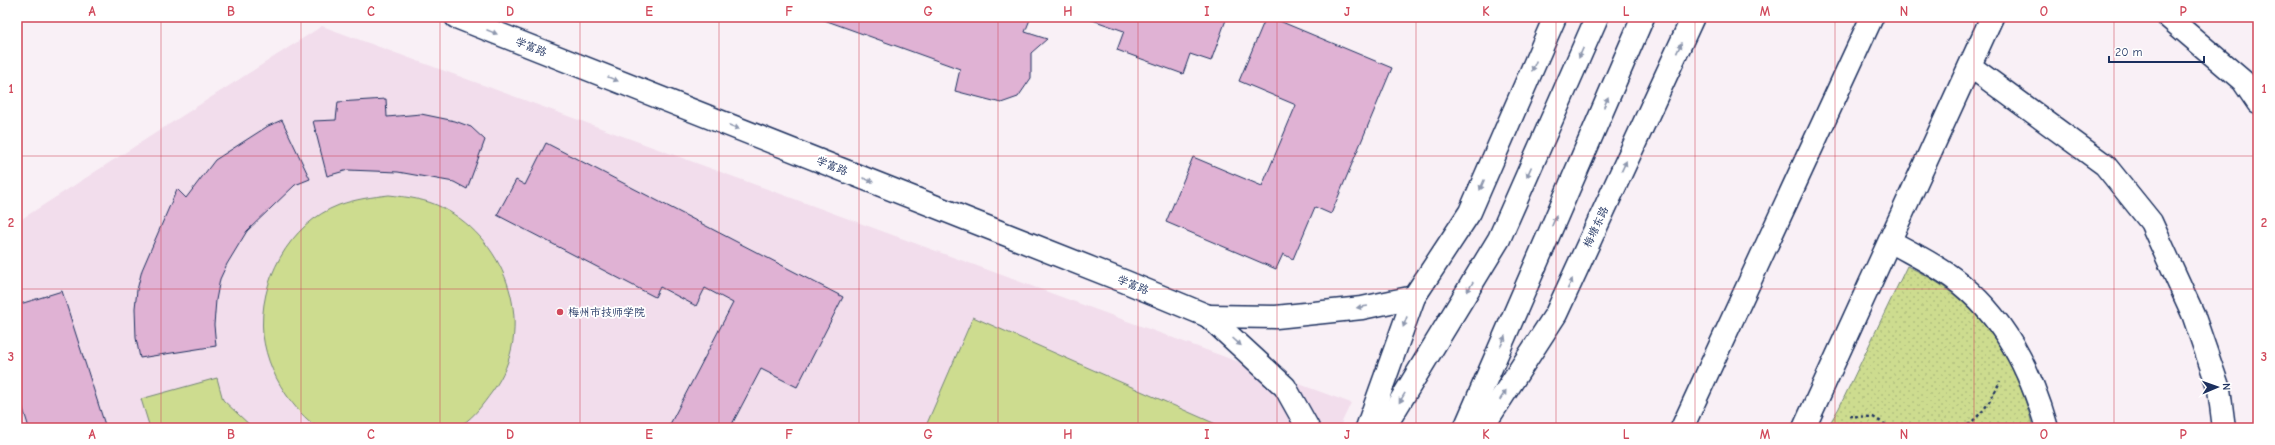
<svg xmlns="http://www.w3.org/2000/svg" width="2275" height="445" viewBox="0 0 2275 445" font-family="'Comic Neue','LXGW WenKai TC',sans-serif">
<defs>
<pattern id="garden-dots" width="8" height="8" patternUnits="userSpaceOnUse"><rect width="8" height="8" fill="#cddc8f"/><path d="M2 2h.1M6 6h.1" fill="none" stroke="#afbd7e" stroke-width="1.8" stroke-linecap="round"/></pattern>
</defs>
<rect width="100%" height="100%" fill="#f9f0f6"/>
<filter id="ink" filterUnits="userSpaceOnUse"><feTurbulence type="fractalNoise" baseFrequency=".025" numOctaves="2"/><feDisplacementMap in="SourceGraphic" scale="8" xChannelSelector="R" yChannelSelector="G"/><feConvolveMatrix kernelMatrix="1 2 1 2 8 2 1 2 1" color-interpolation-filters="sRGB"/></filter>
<g filter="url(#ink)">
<!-- built -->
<path fill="#f2ddec" d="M 322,26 L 1351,403 L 1339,428 L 17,428 L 17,222 Z"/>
<!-- green -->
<g fill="#cddc8f" stroke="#748676">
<path d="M 389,195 C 407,197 426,199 443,208 C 508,242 538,329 492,392 C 483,404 471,422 456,427 C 448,430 437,428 429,428 C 404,428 379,428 354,428 C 344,428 332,430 322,428 C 311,426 297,409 290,400 C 276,381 266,359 263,335 C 258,282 289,224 339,205 C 356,199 372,197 389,195 Z"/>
<path d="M 973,317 L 1218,425 L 1216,428 L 925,428 Z"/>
<path d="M 217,378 L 223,400 L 253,428 L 150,428 L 141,399 Z"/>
</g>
<!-- garden -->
<path fill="url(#garden-dots)" stroke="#748676" d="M 1907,266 C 1976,297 2016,356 2033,428 L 1827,428 L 1839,408 Z"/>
<!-- building -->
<g fill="#e0b2d4" stroke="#1b2f5e">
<path d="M 816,17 L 966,17 L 974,20 L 975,17 L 1031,17 L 1025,32 L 1047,39 L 1031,53 L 1031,78 L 1018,97 L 1001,103 L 955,91 L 960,69 Z"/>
<path d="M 1084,17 L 1227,17 L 1211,61 L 1190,54 L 1183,74 L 1117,50 L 1124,31 Z"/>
<path d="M 1266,17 L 1270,17 L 1392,68 L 1331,214 L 1315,207 L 1293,259 L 1283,254 L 1276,269 L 1166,222 L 1193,157 L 1262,186 L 1296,105 L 1239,81 Z"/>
<path d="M 386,99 L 387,117 L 421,114 L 455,121 L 471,127 L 485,140 L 467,189 L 454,182 L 398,172 L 348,170 L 327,176 L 313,121 L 336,120 L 338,102 Z"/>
<path d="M 282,120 L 310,179 L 295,185 L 247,231 L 227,264 L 220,279 L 216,300 L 214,325 L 216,346 L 140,358 L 136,338 L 135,308 L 137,290 L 142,270 L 177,189 L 186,198 L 215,160 L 268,126 Z"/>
<path d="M 546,143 L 843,297 L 797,387 L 761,369 L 730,428 L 668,428 L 733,303 L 705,288 L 696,306 L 660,287 L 655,297 L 497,215 L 516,180 L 525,185 Z"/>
<path d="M 62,291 L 106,428 L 29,428 L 17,389 L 17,305 Z"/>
</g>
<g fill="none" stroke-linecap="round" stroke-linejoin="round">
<!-- street casing -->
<g stroke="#1b2f5e" stroke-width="25">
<g id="street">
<path d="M 2168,17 L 2243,81 L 2258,103"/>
<path d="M 1970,66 L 2105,165 L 2151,222 L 2193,314 L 2219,389 L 2224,428"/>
<path d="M 1890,241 C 1911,253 1934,264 1953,278 C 2004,316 2030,369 2047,428"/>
<path d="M 1682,428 L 1872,17"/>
<path d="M 1804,428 L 1992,17"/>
</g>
</g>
<!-- secondary casing -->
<g stroke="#1b2f5e" stroke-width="25">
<path id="secondary" d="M 456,17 L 1126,282 L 1208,316"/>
</g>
<!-- primary casing -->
<g stroke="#1b2f5e" stroke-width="25">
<g id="primary">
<path d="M 1208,316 L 1276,317 L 1362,308 L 1414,297"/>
<path d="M 1208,316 L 1285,387 L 1308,428"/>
<path d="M 1367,428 L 1414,297 L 1470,212 L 1555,17"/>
<path d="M 1384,428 L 1499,239 L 1597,17"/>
<path d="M 1465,428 L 1643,17"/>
<path d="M 1482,428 L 1556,314 L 1693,17"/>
</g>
</g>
<!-- path -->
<g stroke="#1b2f5e" stroke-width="2.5" stroke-dasharray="3 3" stroke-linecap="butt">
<path d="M 1849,416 L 1873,417 L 1891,428"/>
<path d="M 1963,428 C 1981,417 1992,400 2000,381"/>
</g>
<!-- street -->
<use href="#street" stroke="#fff" stroke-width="22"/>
<!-- secondary -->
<use href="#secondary" stroke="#fff" stroke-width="22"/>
<!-- primary -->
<use href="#primary" stroke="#fff" stroke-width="22"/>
</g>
<!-- one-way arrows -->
<defs><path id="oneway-solid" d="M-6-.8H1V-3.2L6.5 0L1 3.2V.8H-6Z"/></defs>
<g fill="#8d97ae">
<use href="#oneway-solid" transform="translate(492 32) rotate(22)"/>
<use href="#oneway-solid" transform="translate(1679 48) rotate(-65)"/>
<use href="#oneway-solid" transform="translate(1581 53) rotate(114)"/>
<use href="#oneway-solid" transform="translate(1534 66) rotate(113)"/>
<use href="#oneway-solid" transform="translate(613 79) rotate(22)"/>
<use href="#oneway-solid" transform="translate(1606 102) rotate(-67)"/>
<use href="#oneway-solid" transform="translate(734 127) rotate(22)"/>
<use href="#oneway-solid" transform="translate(1624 166) rotate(-65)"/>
<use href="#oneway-solid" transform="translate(1529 172) rotate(114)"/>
<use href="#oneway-solid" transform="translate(868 180) rotate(22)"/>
<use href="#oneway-solid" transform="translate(1482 185) rotate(113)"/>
<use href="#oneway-solid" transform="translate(1554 221) rotate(-67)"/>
<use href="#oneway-solid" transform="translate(1570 284) rotate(-65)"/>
<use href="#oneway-solid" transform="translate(1470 287) rotate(121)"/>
<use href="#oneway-solid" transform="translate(1362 307) rotate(171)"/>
<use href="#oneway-solid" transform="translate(1405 322) rotate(110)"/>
<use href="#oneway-solid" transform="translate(1503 341) rotate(-67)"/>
<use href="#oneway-solid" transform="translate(1237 342) rotate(42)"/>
<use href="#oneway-solid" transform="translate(1503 395) rotate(-57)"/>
<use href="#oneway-solid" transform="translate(1402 398) rotate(121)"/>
</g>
</g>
<!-- grid -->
<path fill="none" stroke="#d1495b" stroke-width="1" stroke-opacity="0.55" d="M 161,17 L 161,428M 301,17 L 301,428M 440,17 L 440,428M 580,17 L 580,428M 719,17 L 719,428M 859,17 L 859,428M 998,17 L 998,428M 1138,17 L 1138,428M 1277,17 L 1277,428M 1416,17 L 1416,428M 1556,17 L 1556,428M 1695,17 L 1695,428M 1835,17 L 1835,428M 1974,17 L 1974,428M 2114,17 L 2114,428M 17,156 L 2258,156M 17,289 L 2258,289"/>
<!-- markers -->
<circle fill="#d1495b" stroke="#fff" stroke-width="1.5" cx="560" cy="312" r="4"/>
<g text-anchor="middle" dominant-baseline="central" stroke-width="3.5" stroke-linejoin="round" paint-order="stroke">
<!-- street labels -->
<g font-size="11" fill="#1b2f5e" stroke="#fff">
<text transform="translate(531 47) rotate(22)">学富路</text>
<text transform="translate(832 166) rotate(22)">学富路</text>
<text transform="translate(1596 227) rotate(-65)">梅塘东路</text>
<text transform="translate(1133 285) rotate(22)">学富路</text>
</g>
<!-- poi labels -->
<g font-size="11" fill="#1b2f5e" stroke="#fff" text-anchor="start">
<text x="568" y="312">梅州市技师学院</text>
</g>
</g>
<!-- margin -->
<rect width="2275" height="445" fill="none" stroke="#fff" stroke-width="44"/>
<!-- north arrow -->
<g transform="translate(2217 387) rotate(88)" stroke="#ffffff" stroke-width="3" paint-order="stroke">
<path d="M0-3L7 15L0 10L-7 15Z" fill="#1b2f5e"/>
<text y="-6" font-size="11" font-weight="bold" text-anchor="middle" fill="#1b2f5e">N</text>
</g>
<!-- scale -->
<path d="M2109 56v6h95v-6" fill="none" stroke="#1b2f5e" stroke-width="2"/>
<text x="2115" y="56" font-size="12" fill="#1b2f5e" stroke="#ffffff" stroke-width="3" paint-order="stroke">20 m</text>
<rect x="22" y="22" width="2231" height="401" fill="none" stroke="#d1495b" stroke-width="1.5"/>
<g font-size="13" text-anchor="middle" font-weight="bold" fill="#d1495b">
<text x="92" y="16">A</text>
<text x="231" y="16">B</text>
<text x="371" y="16">C</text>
<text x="510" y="16">D</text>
<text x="649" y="16">E</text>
<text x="789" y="16">F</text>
<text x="928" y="16">G</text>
<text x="1068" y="16">H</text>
<text x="1207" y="16">I</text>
<text x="1347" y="16">J</text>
<text x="1486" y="16">K</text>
<text x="1626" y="16">L</text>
<text x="1765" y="16">M</text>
<text x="1904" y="16">N</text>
<text x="2044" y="16">O</text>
<text x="2183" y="16">P</text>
<text x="11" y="93">1</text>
<text x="2264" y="93">1</text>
<text x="11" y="227">2</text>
<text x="2264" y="227">2</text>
<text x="11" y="361">3</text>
<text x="2264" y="361">3</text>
<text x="92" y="439">A</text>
<text x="231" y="439">B</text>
<text x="371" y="439">C</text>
<text x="510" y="439">D</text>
<text x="649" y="439">E</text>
<text x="789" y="439">F</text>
<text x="928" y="439">G</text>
<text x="1068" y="439">H</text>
<text x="1207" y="439">I</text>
<text x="1347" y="439">J</text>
<text x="1486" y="439">K</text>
<text x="1626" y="439">L</text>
<text x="1765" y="439">M</text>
<text x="1904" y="439">N</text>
<text x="2044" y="439">O</text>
<text x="2183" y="439">P</text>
</g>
</svg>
